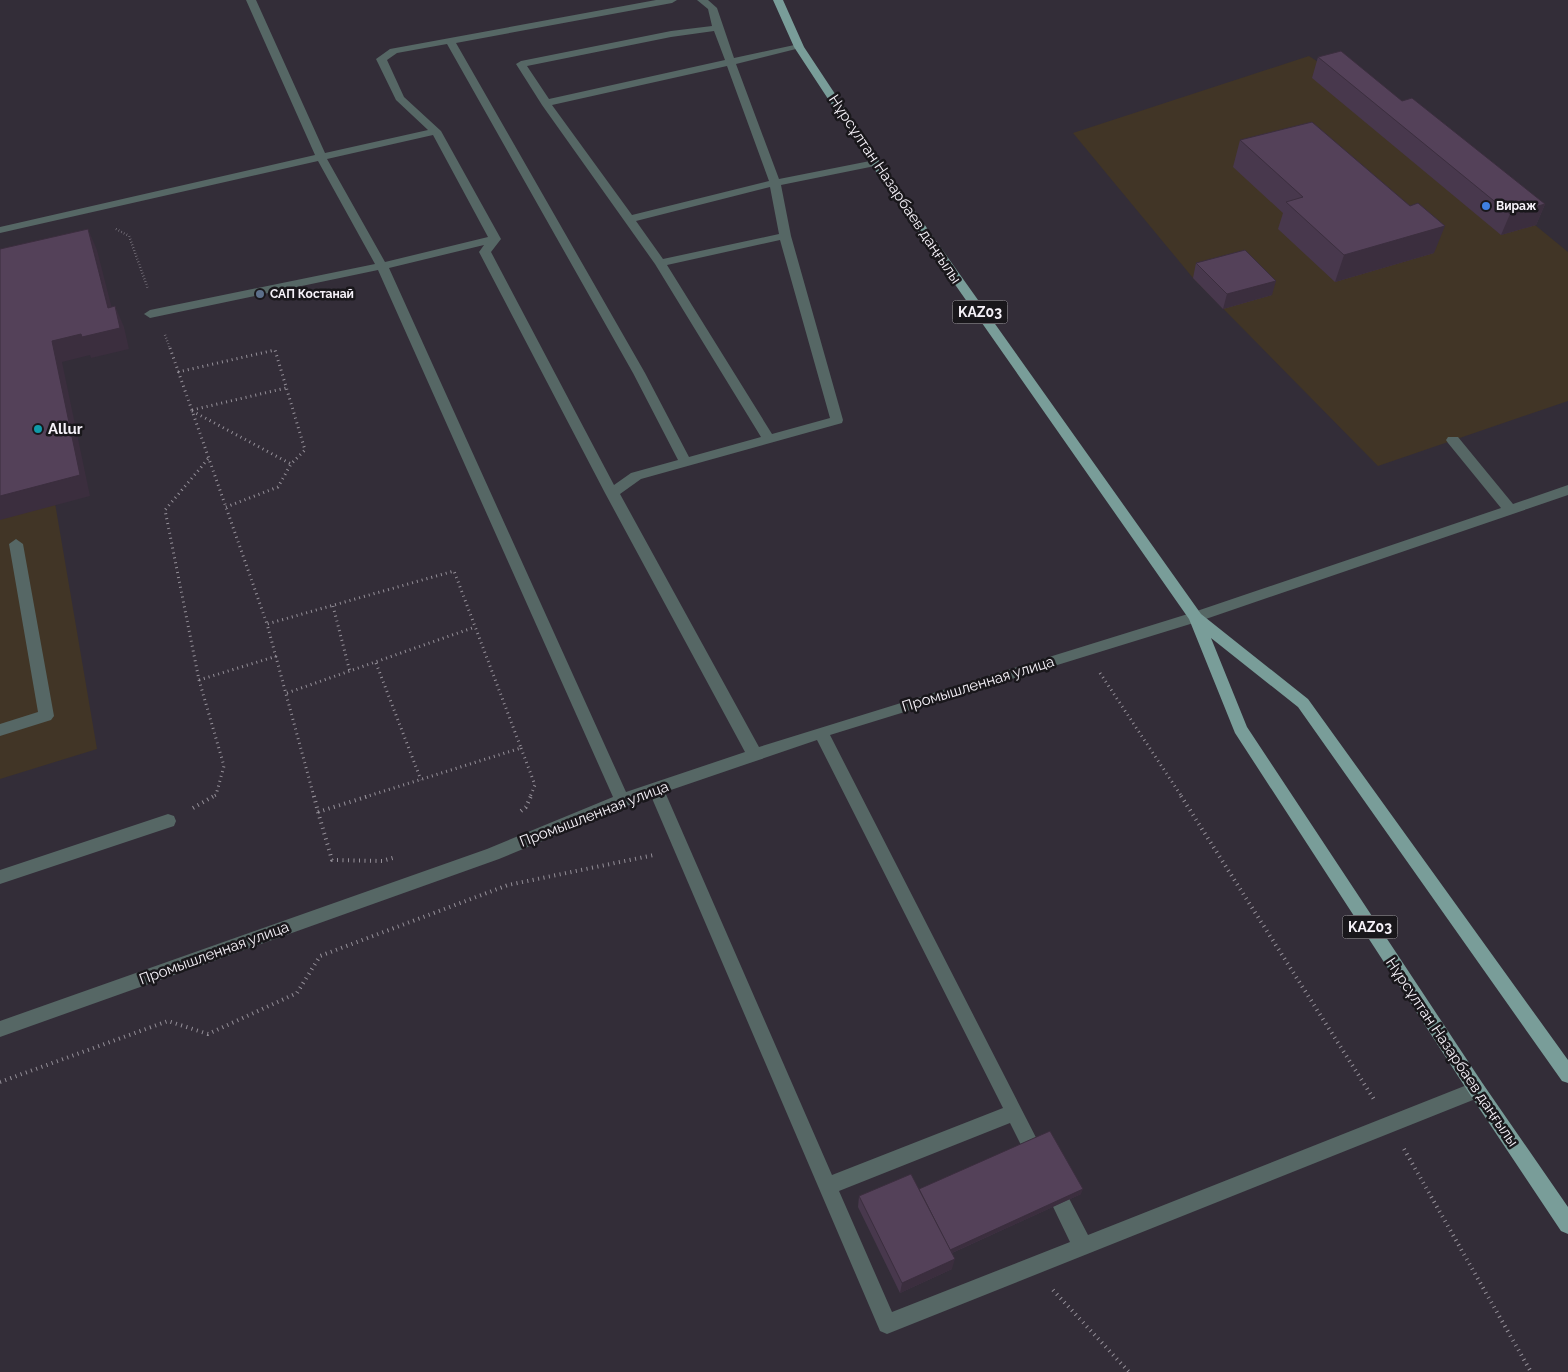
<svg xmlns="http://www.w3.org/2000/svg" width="1568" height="1372" viewBox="0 0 1568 1372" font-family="Raleway,sans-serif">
<rect width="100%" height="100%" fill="#332d38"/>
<!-- industrial -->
<g fill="#413526">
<path d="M 1309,56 L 1405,119 L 1568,252 L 1568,401 L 1378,466 L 1193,278 L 1073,133 Z"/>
<path d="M 55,503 L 97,749 L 0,779 L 0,519 Z"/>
</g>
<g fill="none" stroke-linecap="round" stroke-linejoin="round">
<!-- path-far2 -->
<g stroke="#959099" stroke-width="2.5" stroke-dasharray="0.5 2.5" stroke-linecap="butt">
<path d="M 116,229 L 129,236 L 148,289"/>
<path d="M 165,335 L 170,349"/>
</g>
<!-- path-far1 -->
<g stroke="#959099" stroke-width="3" stroke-dasharray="1 4" stroke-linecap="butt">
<path d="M 170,348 L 267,624"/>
<path d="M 178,372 L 275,350 L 305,450 L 291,464 L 278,487 L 226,507"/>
<path d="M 192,410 L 286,388"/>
<path d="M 192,411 L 291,464"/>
<path d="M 208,459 L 165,510 L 199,680 L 224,766 L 216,795 L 212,797"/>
<path d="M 333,606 L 350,672"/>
<path d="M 376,663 L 421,780"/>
<path d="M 1100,673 L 1182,797"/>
<path d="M 199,680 L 277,656"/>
<path d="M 287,693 L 475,627"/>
<path d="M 521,748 L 535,785 L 530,797"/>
<path d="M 314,797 L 267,624 L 454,571 L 521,748"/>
<path d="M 365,797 L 521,748"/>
</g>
<!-- path -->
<g stroke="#959099" stroke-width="4" stroke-dasharray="1 4.5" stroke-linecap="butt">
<path d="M 314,796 L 318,812 L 369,796"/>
<path d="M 1181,796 L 1375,1101"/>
<path d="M 193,808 L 214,796"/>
<path d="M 521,811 L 526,807 L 531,796"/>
<path d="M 318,812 L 332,860 L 382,861 L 396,857"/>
<path d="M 0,1082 L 168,1021 L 208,1034 L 297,993 L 320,956 L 508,885 L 654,855"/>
<path d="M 1404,1149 L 1531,1372"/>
<path d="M 1053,1290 L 1129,1372"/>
</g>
<!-- minor -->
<g fill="#566765" fill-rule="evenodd">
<path d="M 246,0 L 256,0 L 325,153 L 428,130 L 396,100 L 376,59 L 390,49 L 656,0 L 677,0 L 672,3 L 456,43 L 645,373 L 689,457 L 761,437 L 655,264 L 542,105 L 516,64 L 521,61 L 671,31 L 712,26 L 708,9 L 697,0 L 708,0 L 717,8 L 734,58 L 799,44 L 804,47 L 736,64 L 779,179 L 875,160 L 880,163 L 875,166 L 781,185 L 791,236 L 843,420 L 842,423 L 641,479 L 620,494 L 759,747 L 1191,613 L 1501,508 L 1448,443 L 1446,440 L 1448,437 L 1458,437 L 1513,504 L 1568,485 L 1568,495 L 1200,621 L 830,735 L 1047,1159 L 1045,1165 L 1038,1168 L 1031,1165 L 1010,1123 L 839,1191 L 892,1312 L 1070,1242 L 1043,1186 L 1045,1179 L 1052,1177 L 1059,1179 L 1088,1235 L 1477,1081 L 1483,1084 L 1486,1090 L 1483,1096 L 887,1334 L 880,1331 L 651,796 L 499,859 L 0,1037 L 0,1021 L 487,849 L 613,797 L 378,270 L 150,318 L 144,314 L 150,310 L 375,264 L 318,161 L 0,233 L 0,227 L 315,155 ZM 714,31 L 725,60 L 549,99 L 527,66 L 671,37 ZM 447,44 L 633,373 L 678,460 L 631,473 L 614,485 L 491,252 L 501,239 L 441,131 L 404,97 L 387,60 L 397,53 ZM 727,66 L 769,181 L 632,215 L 552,105 ZM 433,135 L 488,237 L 385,262 L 327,159 ZM 770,187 L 779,234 L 663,259 L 636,221 ZM 780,240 L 830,418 L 772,434 L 667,265 ZM 484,245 L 479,252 L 605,493 L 745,752 L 626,792 L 389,268 ZM 817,740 L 1003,1108 L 832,1175 L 665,792 Z"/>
<path d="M 16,539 L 23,544 L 54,716 L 51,720 L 0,736 L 0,724 L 38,712 L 9,544 Z"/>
<path d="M 168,814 L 174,816 L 176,821 L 174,826 L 0,884 L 0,870 Z"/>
</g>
<!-- major -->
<path fill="#799d99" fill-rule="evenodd" d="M 773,0 L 783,0 L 804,47 L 880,162 L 1201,614 L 1308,699 L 1568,1060 L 1568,1083 L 1562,1081 L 1298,707 L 1211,638 L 1247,727 L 1483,1084 L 1568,1207 L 1568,1234 L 1561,1231 L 1471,1096 L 1235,733 L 1189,619 L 870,163 L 794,47 Z"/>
</g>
<!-- wall -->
<g fill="#48384d">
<path d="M 1318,57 L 1402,101 L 1545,204 L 1536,225 L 1501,235 L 1312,78 Z"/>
<path d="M 1240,140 L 1434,253 L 1335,282 L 1278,229 L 1283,213 L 1233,167 Z"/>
<path d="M 1196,263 L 1272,295 L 1223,309 L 1193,278 Z"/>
<path d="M 919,1189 L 1081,1194 L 952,1253 L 952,1269 L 900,1293 L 858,1207 L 859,1196 Z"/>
</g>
<!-- shaded-wall -->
<g fill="#3b2e3e">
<path d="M 1545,204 L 1536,225 L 1501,235 L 1510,214 Z"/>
<path d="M 1445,226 L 1434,253 L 1335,282 L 1344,255 Z"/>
<path d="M 88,229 L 97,250 L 117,328 L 115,306 L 124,327 L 129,349 L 91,358 L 90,355 L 62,362 L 90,496 L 0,520 L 0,496 L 52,341 L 108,308 Z"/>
<path d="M 1276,281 L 1272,295 L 1223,309 L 1227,294 Z"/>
<path d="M 1083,1189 L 1081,1194 L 945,1256 L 947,1251 Z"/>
<path d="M 955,1259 L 952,1269 L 900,1293 L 902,1283 Z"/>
</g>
<!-- building -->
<g fill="#544159" stroke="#3b2e3e">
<path d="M 1341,51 L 1402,101 L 1412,98 L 1545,204 L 1510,214 L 1318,57 Z"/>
<path d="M 1312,122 L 1410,206 L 1418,203 L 1445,226 L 1344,255 L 1286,202 L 1303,197 L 1240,140 Z"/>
<path d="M 88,229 L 108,308 L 115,306 L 120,328 L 82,337 L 81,334 L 52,341 L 80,475 L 0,496 L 0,249 Z"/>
<path d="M 1245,250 L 1276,281 L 1227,294 L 1196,263 Z"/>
<path d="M 1050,1131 L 1083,1189 L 950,1250 L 919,1189 Z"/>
<path d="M 911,1174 L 955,1259 L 902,1283 L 859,1196 Z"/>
</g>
<!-- markers -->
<circle fill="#3f7fe0" stroke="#19171b" stroke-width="2" cx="1486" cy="206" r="5"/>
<circle fill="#5c6f8a" stroke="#19171b" stroke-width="2" cx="260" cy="294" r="5"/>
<circle fill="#0f9aa8" stroke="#19171b" stroke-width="2" cx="38" cy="429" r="5"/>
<g text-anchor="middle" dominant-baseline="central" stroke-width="5" stroke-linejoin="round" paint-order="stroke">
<!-- far-poi labels -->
<g font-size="12" font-weight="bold" fill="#f6f2f9" stroke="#19171b" text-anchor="start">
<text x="1496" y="206">Вираж</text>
<text x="270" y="294">САП Костанай</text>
</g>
<!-- shield labels -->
<g fill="#19171b" stroke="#b4b0b6" stroke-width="1">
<rect x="952.5" y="300.5" width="55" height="23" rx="4"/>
<rect x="1342.5" y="915.5" width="55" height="23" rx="4"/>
</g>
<g font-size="14" font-weight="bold" fill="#f6f2f9">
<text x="980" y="312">KАZ03</text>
<text x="1370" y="927">KАZ03</text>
</g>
<!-- street labels -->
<g font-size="15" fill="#f6f2f9" stroke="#19171b">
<text transform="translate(895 189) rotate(56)">Нұрсұлтан Назарбаев даңғылы</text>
<text transform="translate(978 684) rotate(-17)">Промышленная улица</text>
<text transform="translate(594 814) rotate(-21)">Промышленная улица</text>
<text transform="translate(214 953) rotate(-20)">Промышленная улица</text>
<text transform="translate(1452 1052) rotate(56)">Нұрсұлтан Назарбаев даңғылы</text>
</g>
<!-- poi labels -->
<g font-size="15" font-weight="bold" fill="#f6f2f9" stroke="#19171b" text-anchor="start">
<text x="48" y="429">Allur</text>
</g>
</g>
</svg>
